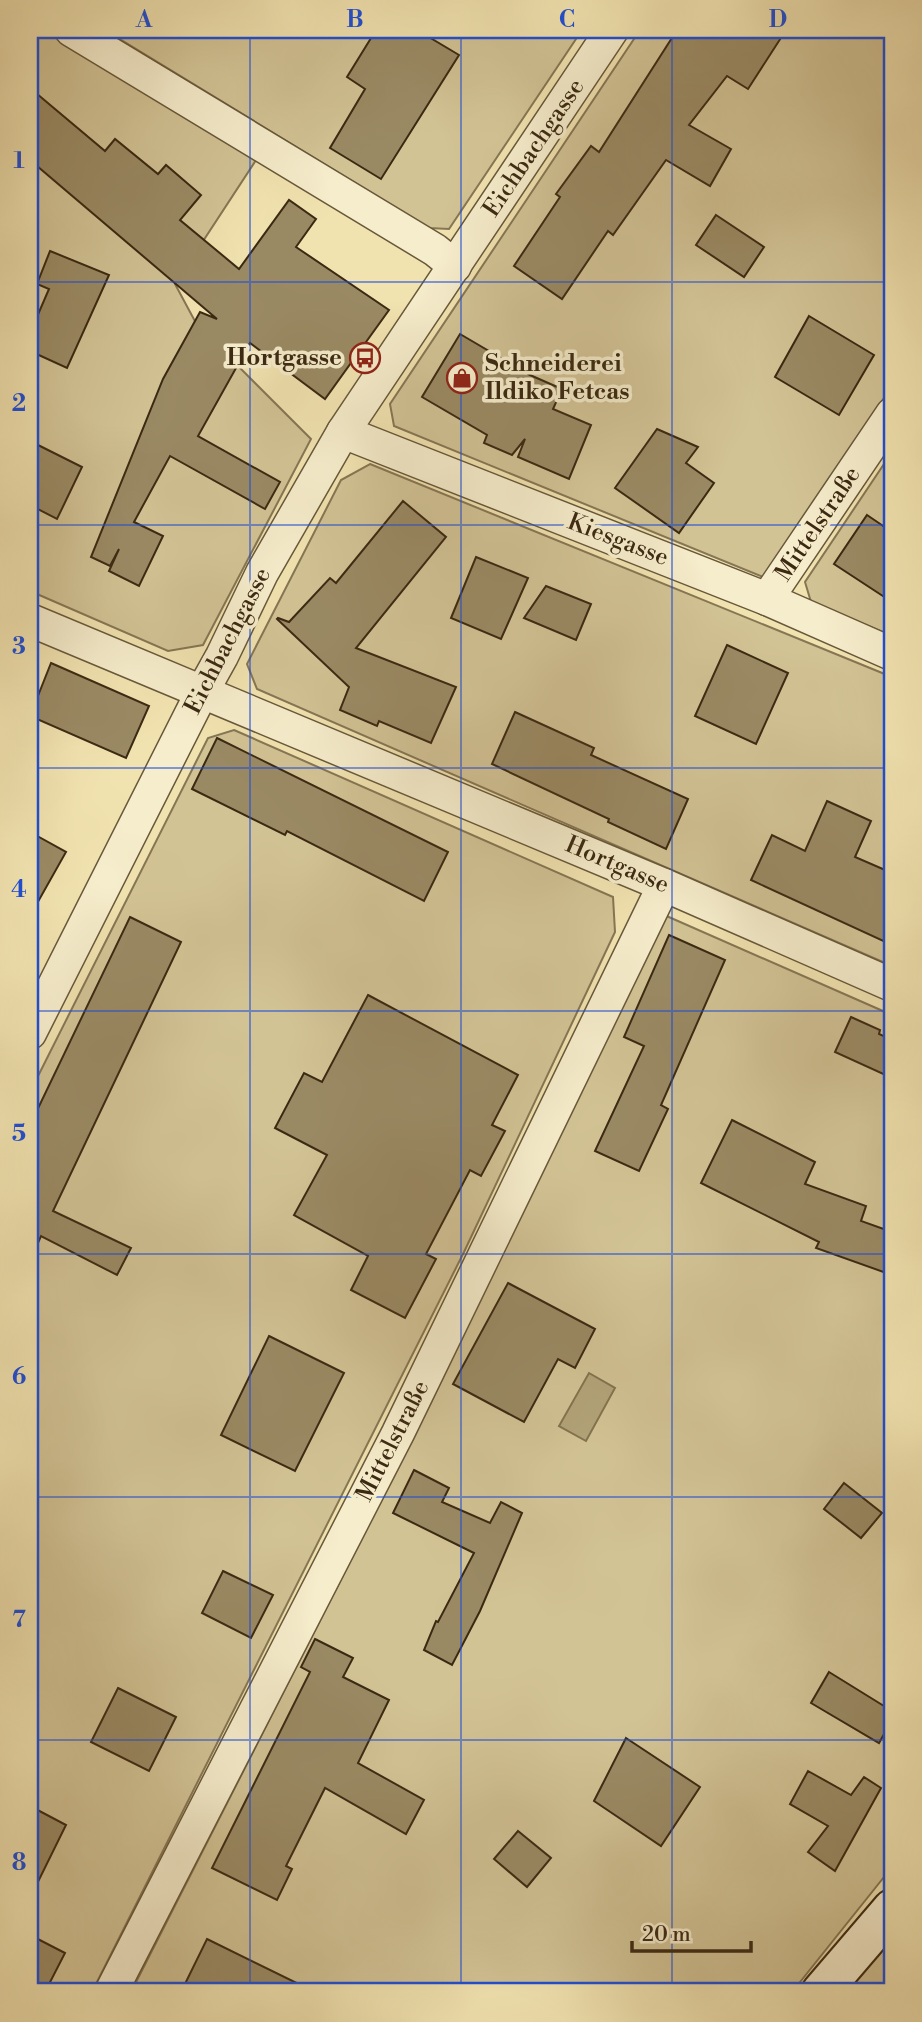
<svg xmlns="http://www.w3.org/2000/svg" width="922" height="2022" viewBox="0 0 922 2022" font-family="'Libre Bodoni',serif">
<rect width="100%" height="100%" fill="#f1e3b0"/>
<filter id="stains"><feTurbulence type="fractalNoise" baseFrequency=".00286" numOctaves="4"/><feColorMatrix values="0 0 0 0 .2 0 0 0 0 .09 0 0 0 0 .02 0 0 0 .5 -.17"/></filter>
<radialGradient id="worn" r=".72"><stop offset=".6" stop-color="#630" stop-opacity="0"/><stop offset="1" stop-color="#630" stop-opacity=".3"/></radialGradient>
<!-- green -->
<g fill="#d2c395" stroke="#867654" stroke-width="2">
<path d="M 30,30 L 53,30 L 258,157 L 175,284 L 197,325 L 311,439 L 203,645 L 168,651 L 30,591 Z"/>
<path d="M 105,30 L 582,30 L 449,229 L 429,228 Z"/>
<path d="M 640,30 L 892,30 L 892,386 L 763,577 L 394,426 L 390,404 Z"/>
<path d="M 892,452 L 892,636 L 811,602 L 805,582 Z"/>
<path d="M 370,464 L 892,677 L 892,966 L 257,689 L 247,664 L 341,480 Z"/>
<path d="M 234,730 L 613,897 L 615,932 L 464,1252 L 92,1992 L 30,1992 L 30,1092 L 208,738 Z"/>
<path d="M 662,914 L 892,1015 L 892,1867 L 792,1992 L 131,1992 L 432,1400 Z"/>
<path d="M 892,1937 L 892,1992 L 845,1992 Z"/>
</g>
<!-- water -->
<path fill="#b3a47a" stroke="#837350" stroke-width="2" d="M 589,1373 L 615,1388 L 586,1441 L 559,1426 Z"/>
<!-- building -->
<g fill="#9a8a64" stroke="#3b2912" stroke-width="2">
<path d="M 376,30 L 417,30 L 459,55 L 381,179 L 330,148 L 365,89 L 347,77 Z"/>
<path d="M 677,30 L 786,30 L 748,89 L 727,76 L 689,125 L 731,149 L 710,186 L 666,160 L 613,235 L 608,231 L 562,299 L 514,266 L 560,197 L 556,194 L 591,146 L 599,152 Z"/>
<path d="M 30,88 L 105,151 L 115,139 L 158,174 L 166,165 L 201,195 L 180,220 L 239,269 L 289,200 L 316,219 L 296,247 L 389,310 L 325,399 L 250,343 L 198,436 L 280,482 L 265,509 L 170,456 L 134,522 L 163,536 L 139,586 L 109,571 L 119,549 L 110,566 L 91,557 L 163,379 L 200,312 L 217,319 L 30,160 Z"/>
<path d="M 716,215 L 764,247 L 744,277 L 696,245 Z"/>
<path d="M 50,251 L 109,275 L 67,368 L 30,351 L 30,333 L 49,289 L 37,284 Z"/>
<path d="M 809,316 L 874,355 L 839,415 L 775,377 Z"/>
<path d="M 460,334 L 530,375 L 562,389 L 553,409 L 591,425 L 569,479 L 518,457 L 525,439 L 512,455 L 484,443 L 487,435 L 422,397 Z"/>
<path d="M 657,429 L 698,447 L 686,463 L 714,483 L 679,533 L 615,488 Z"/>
<path d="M 30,441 L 82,467 L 57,519 L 30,505 Z"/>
<path d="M 403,501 L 446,537 L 356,648 L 456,687 L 431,743 L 379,721 L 377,726 L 340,710 L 349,687 L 277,619 L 278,618 L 289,622 L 330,578 L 336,583 Z"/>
<path d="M 867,515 L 892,532 L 892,602 L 834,564 Z"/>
<path d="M 476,557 L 528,578 L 501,639 L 451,618 Z"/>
<path d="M 546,586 L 591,604 L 576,640 L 524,618 Z"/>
<path d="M 727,645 L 788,673 L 756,744 L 695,716 Z"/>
<path d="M 51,663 L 149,706 L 126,758 L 30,716 Z"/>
<path d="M 515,712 L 594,748 L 591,755 L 688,799 L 666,849 L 608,822 L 609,819 L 492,764 Z"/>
<path d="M 217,738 L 448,852 L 424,901 L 287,831 L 285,835 L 192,789 Z"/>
<path d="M 827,801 L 871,821 L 855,857 L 892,873 L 892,945 L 751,880 L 772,835 L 805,851 Z"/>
<path d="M 30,832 L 66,852 L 30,916 Z"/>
<path d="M 130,917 L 181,942 L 53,1211 L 131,1248 L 117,1275 L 41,1236 L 30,1261 L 30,1125 Z"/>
<path d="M 669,935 L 725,960 L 661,1105 L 668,1109 L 639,1171 L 595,1151 L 644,1046 L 624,1037 Z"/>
<path d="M 368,995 L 518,1075 L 492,1125 L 505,1131 L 481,1176 L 470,1170 L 426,1254 L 436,1259 L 405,1318 L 351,1290 L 368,1256 L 294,1215 L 327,1155 L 275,1128 L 304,1073 L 322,1082 Z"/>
<path d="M 851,1017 L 880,1030 L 879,1034 L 892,1040 L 892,1078 L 835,1052 Z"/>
<path d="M 732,1120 L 815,1162 L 805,1184 L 866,1206 L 861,1221 L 892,1232 L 892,1275 L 816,1248 L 819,1242 L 701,1183 Z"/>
<path d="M 508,1283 L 595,1329 L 575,1368 L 558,1359 L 524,1422 L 453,1384 Z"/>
<path d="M 269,1336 L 344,1373 L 295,1471 L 221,1435 Z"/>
<path d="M 414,1470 L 449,1488 L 442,1502 L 490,1523 L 501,1502 L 522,1513 L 480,1611 L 452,1665 L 424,1650 L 436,1621 L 438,1622 L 474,1553 L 393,1513 Z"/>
<path d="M 844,1483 L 882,1513 L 861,1538 L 824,1509 Z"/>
<path d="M 223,1571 L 273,1595 L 251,1638 L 202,1613 Z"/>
<path d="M 315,1639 L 353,1658 L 343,1677 L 389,1700 L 358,1763 L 424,1800 L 406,1834 L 325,1788 L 286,1866 L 292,1869 L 277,1900 L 212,1868 L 310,1672 L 301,1667 Z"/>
<path d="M 829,1672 L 892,1711 L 892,1720 L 879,1743 L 811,1703 Z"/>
<path d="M 118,1688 L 176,1717 L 149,1771 L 91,1742 Z"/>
<path d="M 626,1738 L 700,1787 L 661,1846 L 594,1801 Z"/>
<path d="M 808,1771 L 851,1795 L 864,1777 L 881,1788 L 835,1871 L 808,1852 L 828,1826 L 790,1804 Z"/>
<path d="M 30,1806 L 66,1825 L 30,1898 Z"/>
<path d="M 518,1831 L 551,1858 L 527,1887 L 494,1859 Z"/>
<path d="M 30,1935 L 65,1953 L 45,1992 L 30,1992 Z"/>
<path d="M 207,1939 L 315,1992 L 181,1992 Z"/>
</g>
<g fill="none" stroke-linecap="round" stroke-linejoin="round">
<!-- street casing -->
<g stroke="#68583a" stroke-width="35">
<g id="street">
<path d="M 71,30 L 435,250 L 455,266"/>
<path d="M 343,432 L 767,599 L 892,654"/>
<path d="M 767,599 L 892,414"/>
<path d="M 30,620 L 664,885 L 892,985"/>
<path d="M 30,1033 L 202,692 L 222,656 L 262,573 L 343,432 L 612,30"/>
<path d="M 111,1992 L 398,1433 L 664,885"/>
</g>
</g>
<!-- secondary casing -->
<g stroke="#3b2912" stroke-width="42">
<path id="secondary" d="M 821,1992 L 892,1909"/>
</g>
<!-- path -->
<path stroke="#3b2912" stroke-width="4.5" stroke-dasharray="2 3.5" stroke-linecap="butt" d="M 889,1992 L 892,1989"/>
<!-- street -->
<use href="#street" stroke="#f6edcc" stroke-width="32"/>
<!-- secondary -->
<use href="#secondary" stroke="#f6edcc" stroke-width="38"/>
</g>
<!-- grid -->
<path fill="none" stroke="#1d4ed8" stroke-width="2" stroke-opacity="0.55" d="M 250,30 L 250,1992M 461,30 L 461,1992M 672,30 L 672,1992M 30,282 L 892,282M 30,525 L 892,525M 30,768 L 892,768M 30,1011 L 892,1011M 30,1254 L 892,1254M 30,1497 L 892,1497M 30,1740 L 892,1740"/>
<!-- icons -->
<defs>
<g id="bus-ring" transform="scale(1.575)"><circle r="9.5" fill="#f6edcc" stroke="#8f2418" stroke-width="1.5"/><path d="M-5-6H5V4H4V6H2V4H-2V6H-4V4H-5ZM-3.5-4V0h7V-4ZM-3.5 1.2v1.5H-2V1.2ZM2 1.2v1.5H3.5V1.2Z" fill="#8f2418"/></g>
<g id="shop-ring" transform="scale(1.575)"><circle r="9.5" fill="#f6edcc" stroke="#8f2418" stroke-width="1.5"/><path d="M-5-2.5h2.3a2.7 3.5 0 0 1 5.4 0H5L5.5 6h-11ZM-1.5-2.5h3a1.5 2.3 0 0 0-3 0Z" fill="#8f2418"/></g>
</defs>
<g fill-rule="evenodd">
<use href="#bus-ring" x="365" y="358"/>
<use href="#shop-ring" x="462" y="378"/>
</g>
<g text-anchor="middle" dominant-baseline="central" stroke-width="7" stroke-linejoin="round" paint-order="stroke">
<!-- street labels -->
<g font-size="24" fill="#3b2912" stroke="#f6edcc">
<text transform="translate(534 148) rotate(-56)">Eichbachgasse</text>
<text transform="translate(818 524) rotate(-56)">Mittelstraße</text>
<text transform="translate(618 540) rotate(21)">Kiesgasse</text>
<text transform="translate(228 641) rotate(-63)">Eichbachgasse</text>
<text transform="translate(617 865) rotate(23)">Hortgasse</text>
<text transform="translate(393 1441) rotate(-63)">Mittelstraße</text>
</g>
<!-- poi labels -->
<g font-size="24" font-weight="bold" fill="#3b2912" stroke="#f6edcc" text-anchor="end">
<text x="342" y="358">Hortgasse</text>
<text x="485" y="364" text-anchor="start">Schneiderei<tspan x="485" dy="28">Ildiko Fetcas</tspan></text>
</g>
</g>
<!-- margin -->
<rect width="922" height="2022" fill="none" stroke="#f1e3b0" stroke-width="77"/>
<!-- scale -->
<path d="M632 1941v10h119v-10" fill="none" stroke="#3b2912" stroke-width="3.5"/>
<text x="642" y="1941" font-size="21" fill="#3b2912" stroke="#f6edcc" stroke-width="5" paint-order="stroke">20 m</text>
<rect x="38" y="38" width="846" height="1945" fill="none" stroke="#1d4ed8" stroke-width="2.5"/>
<g font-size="23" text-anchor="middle" font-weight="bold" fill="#1d4ed8">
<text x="144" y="27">A</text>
<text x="355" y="27">B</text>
<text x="567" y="27">C</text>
<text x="778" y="27">D</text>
<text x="19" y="168">1</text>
<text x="19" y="411">2</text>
<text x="19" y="654">3</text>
<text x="19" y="897">4</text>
<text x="19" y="1141">5</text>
<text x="19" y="1384">6</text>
<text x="19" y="1627">7</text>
<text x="19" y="1870">8</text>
</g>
<rect width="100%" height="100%" filter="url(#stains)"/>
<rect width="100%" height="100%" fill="url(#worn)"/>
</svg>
